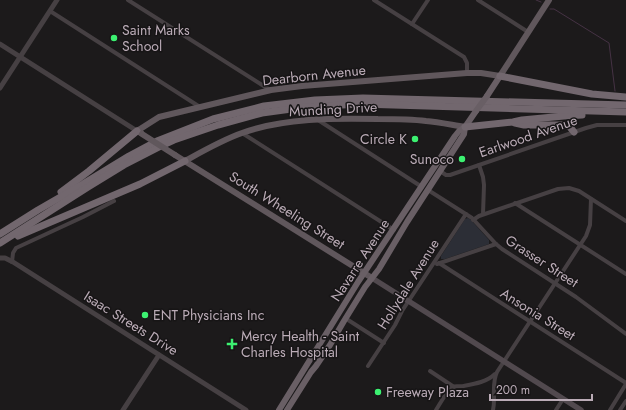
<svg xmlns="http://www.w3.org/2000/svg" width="626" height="410" viewBox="0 0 626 410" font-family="Jost,sans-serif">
<rect width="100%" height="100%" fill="#1c1a1b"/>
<!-- green -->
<path fill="#2c2e36" d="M 468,218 L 471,220 L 489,240 L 489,244 L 445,259 L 441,259 L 441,256 L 465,219 Z"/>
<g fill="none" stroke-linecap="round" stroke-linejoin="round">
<!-- stream -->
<g stroke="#453244" stroke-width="1">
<path d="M 536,0 L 541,2"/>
<path d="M 550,9 L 554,9 L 609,43 L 615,91"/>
</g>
<!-- minor -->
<g stroke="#464043" stroke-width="4">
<path d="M 128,0 L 270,90"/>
<path d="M 374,0 L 464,57 L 467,63 L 467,73"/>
<path d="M 478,0 L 528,32"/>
<path d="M 50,11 L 200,107"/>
<path d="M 412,24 L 428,0"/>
<path d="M 318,120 L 422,187"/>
<path d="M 242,133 L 394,230"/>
<path d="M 479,165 L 483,177 L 484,185 L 483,214"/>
<path d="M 440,171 L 446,175 L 450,175 L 586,128 L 597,125 L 626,125"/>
<path d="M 428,190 L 472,218 L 496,244 L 502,249 L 576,297 L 626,334"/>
<path d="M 515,203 L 626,274"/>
<path d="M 473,220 L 479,216 L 558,189 L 569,188 L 579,191 L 626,221"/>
<path d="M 12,262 L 13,253 L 16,248 L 83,217 L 114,201"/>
<path d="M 439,263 L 626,383"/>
<path d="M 437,264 L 496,244"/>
<path d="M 345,318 L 384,343"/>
<path d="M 368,366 L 395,325 L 402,311 L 466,214"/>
<path d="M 430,371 L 454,387"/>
<path d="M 436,410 C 440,404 447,390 453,387 C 456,386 460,386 463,386 C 474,384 487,382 495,374"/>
<path d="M 493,410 C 496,397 491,385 497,372 L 586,236 L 590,225 L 591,199"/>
<path d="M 556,410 L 563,399"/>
<path d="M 610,410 L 626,384"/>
<path d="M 620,410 L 626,401"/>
</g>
<!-- tertiary -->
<g stroke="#464043" stroke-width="5">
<path d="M 0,44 L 137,131"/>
<path d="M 0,88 L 57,0"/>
<path d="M 0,258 L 5,258 L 13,262 L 246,410"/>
<path d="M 123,410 L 159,355"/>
</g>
<!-- secondary -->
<path stroke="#51494e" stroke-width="5.5" d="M 372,278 L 581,410"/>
<!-- primary -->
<g stroke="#60575c" stroke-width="6">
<path d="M 141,133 L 137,131 L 159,117 L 271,90 L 302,86 L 467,73 L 481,73 L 500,76 L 549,0"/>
<path d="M 175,155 L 372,278"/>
<path d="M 185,161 C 203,151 222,140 242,133 C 283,118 334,118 378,119 C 394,119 410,119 426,121 C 439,122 452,125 465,127"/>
</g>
<!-- trunk -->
<g stroke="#695f65" stroke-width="6">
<path d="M 487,96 L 500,76"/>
<path d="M 279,410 L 358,282 L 455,136 L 459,131 L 465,127"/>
<path d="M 287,410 L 311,372 L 316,366 L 330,345 L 344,321 L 365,287 L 379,269 L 407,222 L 464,134 L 465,127 L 476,111"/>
</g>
<!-- motorway -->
<g stroke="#72676e" stroke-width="7">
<path d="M 500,76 L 592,94 L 626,97"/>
<path d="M 515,123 L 524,125 L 565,125 L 569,126 L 574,132"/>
<path d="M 465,127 L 513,122 L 522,120 L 564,116 L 582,115"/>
<path d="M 61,192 L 89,171 L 137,131"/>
<path d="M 0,234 L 38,210 L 83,184 L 129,156 L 157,141 L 213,119 L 264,106 L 315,100 L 363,98 L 626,105"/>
<path d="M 18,236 L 140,184 L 185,161"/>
<path d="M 0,243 L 88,187 L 124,165 L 163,145 L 174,140 L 218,125 L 262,113 L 306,107 L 360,104 L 626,112"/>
</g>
<!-- primary-bridge -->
<path stroke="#60575c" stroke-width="6" d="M 142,134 L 175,155"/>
<!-- trunk-bridge -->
<path stroke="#695f65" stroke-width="6" d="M 476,111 L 487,96"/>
</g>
<!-- markers -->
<g fill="#3cf171" stroke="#171516" stroke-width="1.5">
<circle cx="114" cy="38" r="4"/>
<circle cx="415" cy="139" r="4"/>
<circle cx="462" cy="159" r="4"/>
<circle cx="145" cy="315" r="4"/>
<path d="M230 338h4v4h4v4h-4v4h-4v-4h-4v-4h4z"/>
<circle cx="378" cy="392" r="4"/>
</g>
<g text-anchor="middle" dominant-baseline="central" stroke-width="3" stroke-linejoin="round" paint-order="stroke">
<!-- poi labels -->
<g font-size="14" fill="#bbacb7" stroke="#171516" text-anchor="start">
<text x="122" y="30">Saint Marks<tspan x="122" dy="16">School</tspan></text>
<text x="407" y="139" text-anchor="end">Circle K</text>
<text x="454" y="159" text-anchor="end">Sunoco</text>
<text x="153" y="315">ENT Physicians Inc</text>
<text x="241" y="336">Mercy Health - Saint<tspan x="241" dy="16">Charles Hospital</tspan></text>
<text x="386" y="392">Freeway Plaza</text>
</g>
<!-- street labels -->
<g font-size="14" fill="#bbacb7" stroke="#171516">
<text transform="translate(314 75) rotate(-6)">Dearborn Avenue</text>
<text transform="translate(333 109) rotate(-3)">Munding Drive</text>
<text transform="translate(528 136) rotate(-19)">Earlwood Avenue</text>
<text transform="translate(287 210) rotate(32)">South Wheeling Street</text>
<text transform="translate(360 260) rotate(-57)">Navarre Avenue</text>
<text transform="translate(542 261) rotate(33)">Grasser Street</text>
<text transform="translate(408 284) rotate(-58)">Hollydale Avenue</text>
<text transform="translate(538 314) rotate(32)">Ansonia Street</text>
<text transform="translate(131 323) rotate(32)">Isaac Streets Drive</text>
</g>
</g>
<!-- scale -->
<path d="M490 394v6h102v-6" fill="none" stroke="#bbacb7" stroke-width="2"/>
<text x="496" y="394" font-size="12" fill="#bbacb7" stroke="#171516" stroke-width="3" paint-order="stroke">200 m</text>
</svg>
